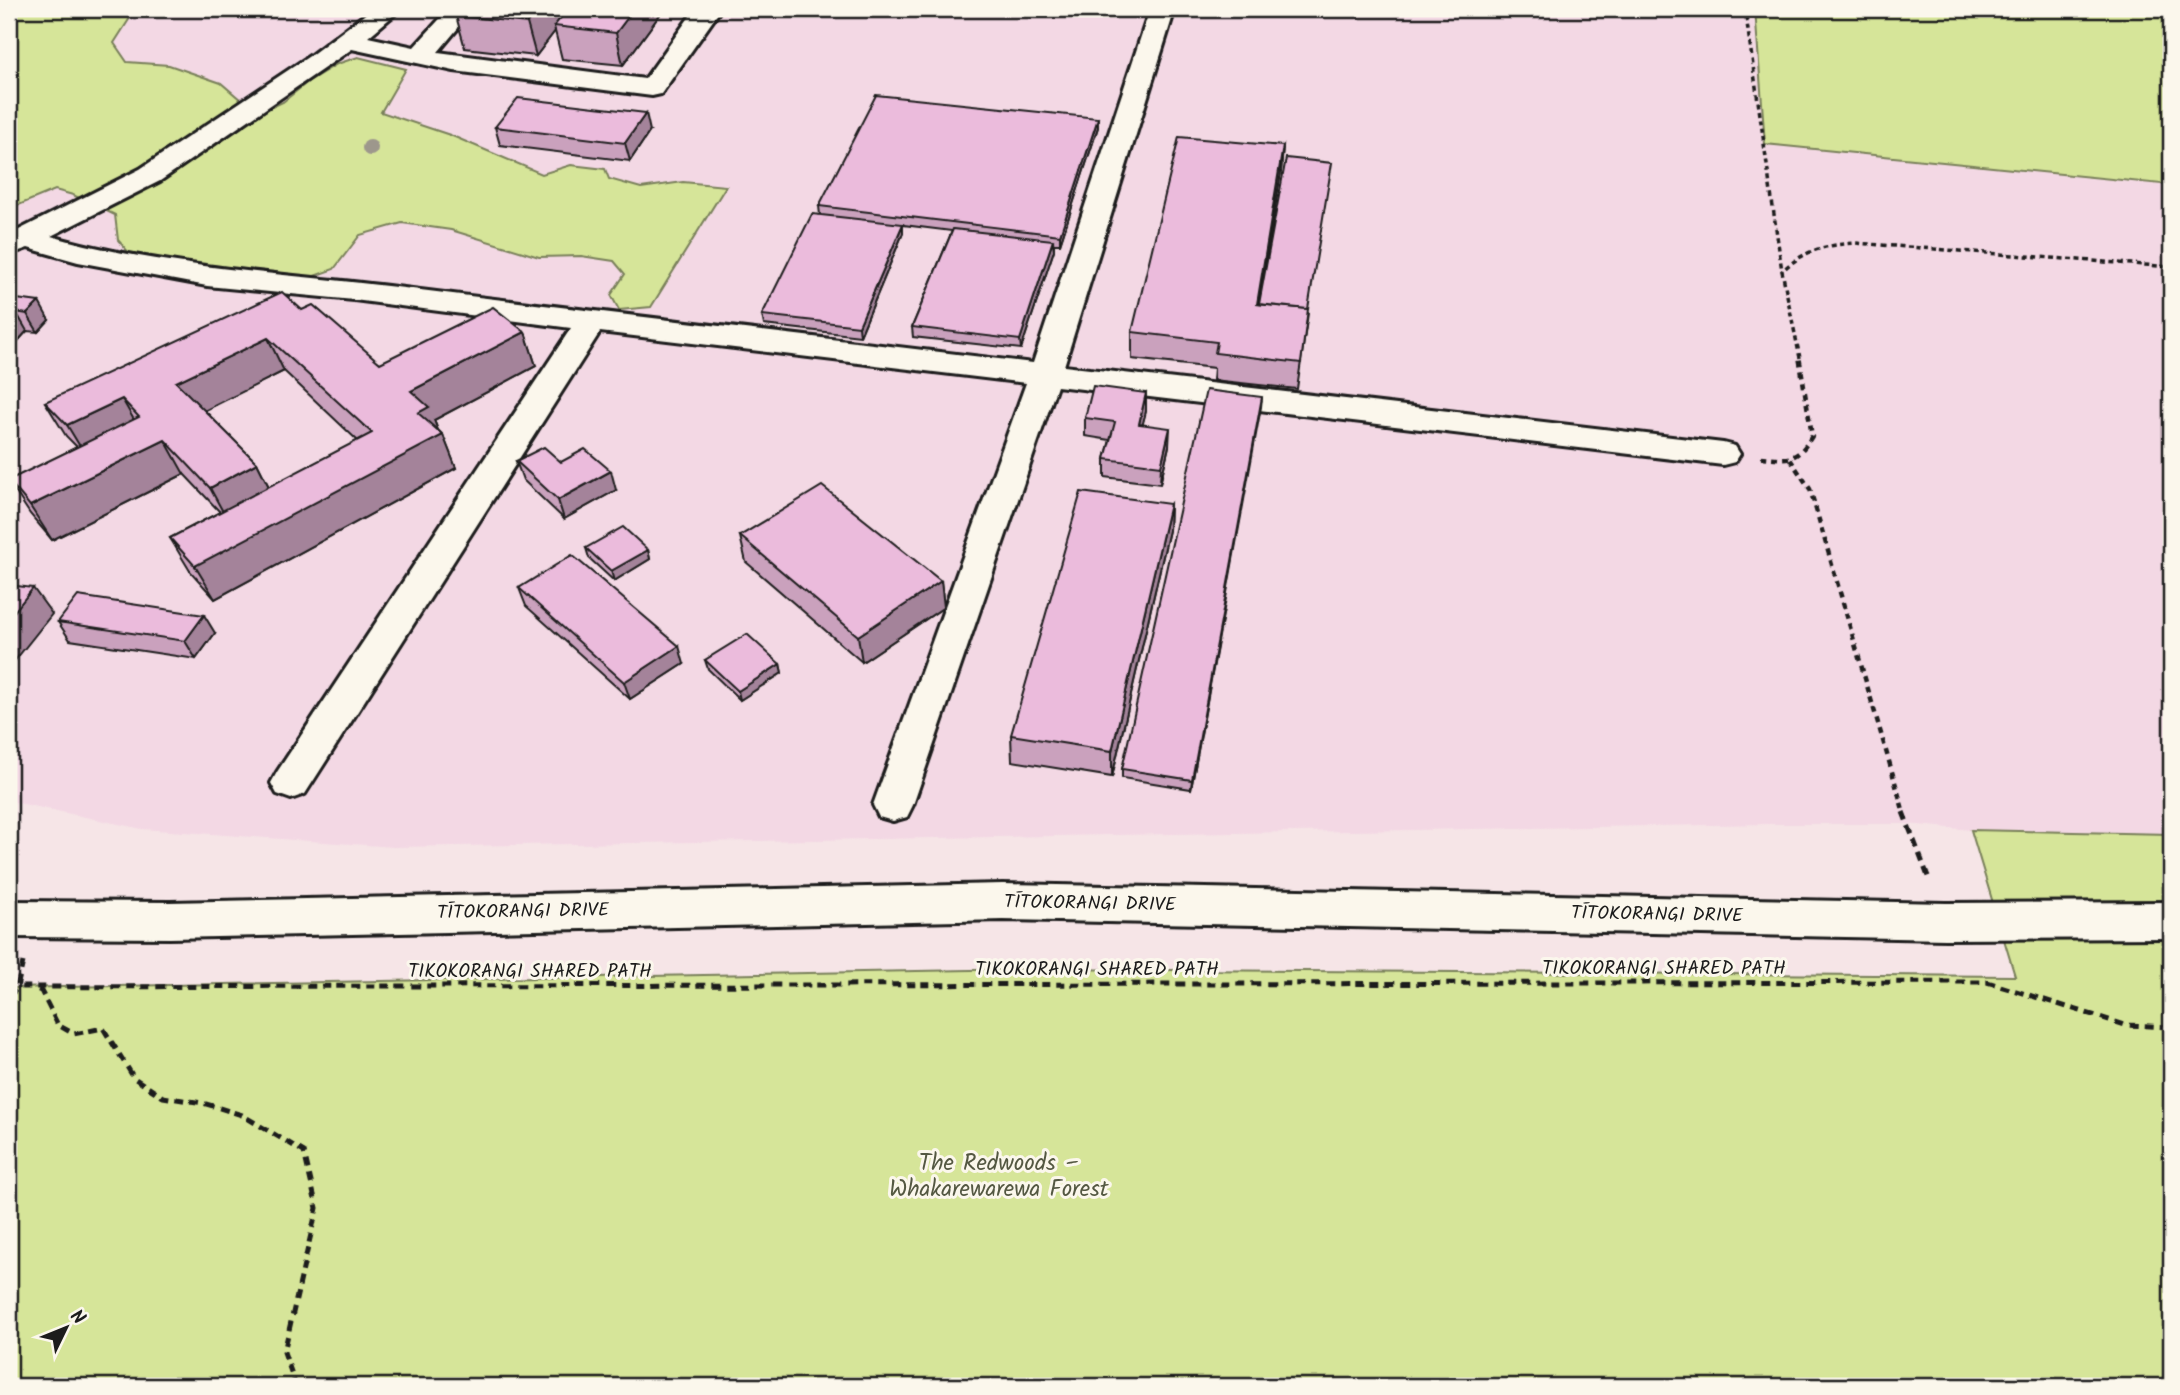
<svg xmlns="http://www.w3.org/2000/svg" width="2180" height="1395" viewBox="0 0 2180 1395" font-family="Kalam,sans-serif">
<rect width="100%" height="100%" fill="#f6e5e7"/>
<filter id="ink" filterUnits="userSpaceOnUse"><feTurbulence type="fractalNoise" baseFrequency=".0143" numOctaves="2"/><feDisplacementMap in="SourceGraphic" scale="14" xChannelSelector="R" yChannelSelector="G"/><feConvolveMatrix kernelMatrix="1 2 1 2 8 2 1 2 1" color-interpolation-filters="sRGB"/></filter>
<g filter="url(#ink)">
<!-- built -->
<path fill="#f3d8e4" d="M 9,9 L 1755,9 L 1765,144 L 2171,185 L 2171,834 L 1971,830 L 1907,824 L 1772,824 L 394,847 L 142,829 L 9,801 Z"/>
<!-- green -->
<g fill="#d6e599" stroke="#79805a" stroke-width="2">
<path d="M 9,9 L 118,9 L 130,18 L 114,43 L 127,62 L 169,65 L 221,83 L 241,100 L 272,107 L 283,102 L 309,81 L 337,64 L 358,57 L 406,69 L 381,112 L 450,135 L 542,174 L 571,165 L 605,169 L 609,179 L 641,188 L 683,182 L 726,186 L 651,307 L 619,310 L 611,295 L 625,274 L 614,261 L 581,256 L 539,257 L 451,230 L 402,223 L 360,235 L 334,269 L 289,285 L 141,267 L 118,240 L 115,215 L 73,195 L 55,190 L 9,209 Z"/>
<path d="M 1755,9 L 2171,9 L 2171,185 L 1765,144 Z"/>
<path d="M 1971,830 L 2171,834 L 2171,1386 L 9,1386 L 9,988 L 1025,969 L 2015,976 Z"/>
</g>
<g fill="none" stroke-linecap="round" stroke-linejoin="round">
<!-- minor casing -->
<g stroke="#1c1c1c" stroke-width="6">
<g id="minor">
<path d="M 372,9 L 401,9 L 368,37 L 414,47 L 449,9 L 474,9 L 438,52 L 645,79 L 695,9 L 721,9 L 661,94 L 652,96 L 454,71 L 352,49 L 160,181 L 51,236 C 164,268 281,273 396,287 C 608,313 820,338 1033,363 L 1150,9 L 1175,9 L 1064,366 L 1723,443 L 1735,446 L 1740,454 L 1735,462 L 1723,465 L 1057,386 L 913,805 L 907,817 L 893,821 L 879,817 L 873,805 L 1026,383 L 600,332 L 305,794 L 291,799 L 277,794 L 271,783 L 277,772 L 571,328 L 354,300 L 207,286 L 78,262 L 28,248 L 11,254 L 9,253 L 9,235 L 140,169 L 311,55 Z"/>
<path d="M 1003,884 L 1946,903 L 2171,902 L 2171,938 L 1946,939 L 1003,920 L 170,938 L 9,937 L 9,901 L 170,902 Z"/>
</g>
</g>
<!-- path-far2 -->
<g stroke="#1c1c1c" stroke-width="3.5" stroke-dasharray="5 3.5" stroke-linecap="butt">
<path d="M 1745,9 L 1782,271"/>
<path d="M 1800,358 L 1782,271 C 1805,250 1825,245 1855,243 L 2171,267"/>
</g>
<!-- path-far1 -->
<g stroke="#1c1c1c" stroke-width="4.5" stroke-dasharray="6 5" stroke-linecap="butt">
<path d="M 1761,457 C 1790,459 1796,462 1812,436 L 1799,356"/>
<path d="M 1790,459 L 1810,489 L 1904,813"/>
</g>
<!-- path -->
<g stroke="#1c1c1c" stroke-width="5" stroke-dasharray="9 6" stroke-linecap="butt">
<path d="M 1903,812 L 1929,879"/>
<path d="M 23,962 L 17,987 L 1987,982 L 2125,1025 L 2171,1027"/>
<path d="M 38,990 L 41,991 L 58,1025 L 74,1034 L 103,1028 L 134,1078 L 163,1097 L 203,1103 L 242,1115 L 304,1152 L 317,1208 L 284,1352 L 296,1386"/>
<path d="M 9,996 L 18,988"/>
</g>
<!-- minor -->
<use href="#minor" fill="#fbf7ec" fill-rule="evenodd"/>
</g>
<!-- trees -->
<circle fill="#9d978c" cx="370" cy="148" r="8"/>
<!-- wall -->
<g fill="#caa1bd" stroke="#1c1c1c" stroke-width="2" fill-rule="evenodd">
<path d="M 462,9 L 664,9 L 623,65 L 562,59 L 555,31 L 536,56 L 465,48 L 456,16 Z"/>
<path d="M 1098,118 L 1098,127 L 1060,244 L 1054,244 L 1054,250 L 1021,349 L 913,337 L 912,327 L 952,231 L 903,225 L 903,233 L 860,336 L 764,325 L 762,315 L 820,215 L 819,206 Z"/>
<path d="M 495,127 L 650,131 L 630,161 L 500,145 Z"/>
<path d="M 1283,146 L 1281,172 L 1259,304 L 1308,313 L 1297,389 L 1213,380 L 1214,368 L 1132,359 L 1132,332 Z"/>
<path d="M 9,298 L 49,320 L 38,332 L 27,331 L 9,351 Z"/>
<path d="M 302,310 L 380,363 L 525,332 L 536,366 L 434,420 L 438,430 L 443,435 L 456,468 L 215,599 L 190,571 L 170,538 L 220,512 L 184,474 L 52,540 L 30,514 L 9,482 L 77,447 L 66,436 L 45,402 ZM 284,371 L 358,441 L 269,487 L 257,463 L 204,410 Z"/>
<path d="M 1146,393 L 1146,411 L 1142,425 L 1169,446 L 1160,484 L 1105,477 L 1105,459 L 1110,440 L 1085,436 L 1085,418 Z"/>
<path d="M 1262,397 L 1191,789 L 1122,778 L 1122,769 Z"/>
<path d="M 516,461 L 561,462 L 616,490 L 564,519 L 523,480 Z"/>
<path d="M 1170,504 L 1169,530 L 1112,777 L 1012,761 L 1011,735 Z"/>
<path d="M 740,536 L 941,581 L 944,607 L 862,662 L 746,562 Z"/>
<path d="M 586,548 L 648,550 L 650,559 L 614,581 L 589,558 Z"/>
<path d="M 519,588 L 684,664 L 630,699 L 526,606 Z"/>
<path d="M 58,622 L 215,633 L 196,659 L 70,640 Z"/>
<path d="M 705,660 L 780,664 L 782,673 L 740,700 L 708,669 Z"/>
</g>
<!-- shaded-wall -->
<g fill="#a4839a" stroke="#1c1c1c" stroke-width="2">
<path d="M 539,9 L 573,9 L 554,26 L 555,31 L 536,56 L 527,23 Z"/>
<path d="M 634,9 L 664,9 L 623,65 L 616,33 Z"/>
<path d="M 646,113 L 650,131 L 630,161 L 625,143 Z"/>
<path d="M 1098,118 L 1098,127 L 1060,244 L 1060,235 Z"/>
<path d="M 1283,146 L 1281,172 L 1254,330 L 1257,304 Z"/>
<path d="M 903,224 L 903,233 L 860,336 L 859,326 Z"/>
<path d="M 1053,240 L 1054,250 L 1021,349 L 1020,340 Z"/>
<path d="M 39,302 L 49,320 L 38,332 L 27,314 Z"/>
<path d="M 16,312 L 27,331 L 9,351 L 9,320 Z"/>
<path d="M 525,332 L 536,366 L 434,420 L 440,436 L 443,435 L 456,468 L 215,599 L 195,566 L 418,413 L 411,391 Z"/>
<path d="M 268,338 L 284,371 L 194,416 L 176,382 Z"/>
<path d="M 1146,393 L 1146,411 L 1138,443 L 1139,424 Z"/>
<path d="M 1262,397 L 1261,407 L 1191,789 L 1192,780 Z"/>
<path d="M 122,399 L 141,432 L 87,458 L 67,425 Z"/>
<path d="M 1170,428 L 1169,446 L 1160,484 L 1161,466 Z"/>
<path d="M 165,440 L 184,474 L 52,540 L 30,506 Z"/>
<path d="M 257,463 L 274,497 L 228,521 L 210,488 Z"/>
<path d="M 611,471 L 616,490 L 564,519 L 558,500 Z"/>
<path d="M 1170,504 L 1169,530 L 1112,777 L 1112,751 Z"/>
<path d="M 648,550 L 650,559 L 614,581 L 611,571 Z"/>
<path d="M 941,581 L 944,607 L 862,662 L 858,636 Z"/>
<path d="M 33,588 L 52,614 L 9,668 L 9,618 Z"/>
<path d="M 204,615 L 215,633 L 196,659 L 185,641 Z"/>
<path d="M 679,646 L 684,664 L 630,699 L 624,682 Z"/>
<path d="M 780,664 L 782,673 L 740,700 L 738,691 Z"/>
</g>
<!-- building -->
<g fill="#ebbbdc" stroke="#1c1c1c" stroke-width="2">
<path d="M 462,9 L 539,9 L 527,23 L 456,16 Z"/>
<path d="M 568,9 L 634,9 L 616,33 L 554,26 Z"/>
<path d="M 876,95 L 1098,118 L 1060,235 L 819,206 Z"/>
<path d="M 518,98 L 646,113 L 625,143 L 495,127 Z"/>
<path d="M 1179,137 L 1283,146 L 1257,304 L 1308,309 L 1301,363 L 1215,353 L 1217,342 L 1132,332 Z"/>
<path d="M 1286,158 L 1332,163 L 1308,309 L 1259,304 Z"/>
<path d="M 812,214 L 903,224 L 859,326 L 762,315 Z"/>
<path d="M 953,229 L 1053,240 L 1020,340 L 912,327 Z"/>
<path d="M 282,292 L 302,310 L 313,305 L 380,363 L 493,307 L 525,332 L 411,391 L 429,407 L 418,413 L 443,435 L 195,566 L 170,538 L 372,433 L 268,338 L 176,382 L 257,463 L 210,488 L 165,440 L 30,506 L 9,481 L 9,480 L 139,417 L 122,399 L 67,425 L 45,402 Z"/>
<path d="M 9,298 L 39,302 L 27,314 L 16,312 L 9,320 Z"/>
<path d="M 1093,386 L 1146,393 L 1139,424 L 1170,428 L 1161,466 L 1105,459 L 1115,422 L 1085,418 Z"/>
<path d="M 1206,390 L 1262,397 L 1192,780 L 1122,769 Z"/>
<path d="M 544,447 L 561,462 L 585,449 L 611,471 L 558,500 L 516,461 Z"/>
<path d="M 822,486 L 941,581 L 858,636 L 740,536 Z"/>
<path d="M 1081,492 L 1170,504 L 1112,751 L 1011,735 Z"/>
<path d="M 623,527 L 648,550 L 611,571 L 586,548 Z"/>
<path d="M 572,555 L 679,646 L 624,682 L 519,588 Z"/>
<path d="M 9,585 L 33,588 L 9,618 Z"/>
<path d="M 78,596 L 204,615 L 185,641 L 58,622 Z"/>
<path d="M 747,634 L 780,664 L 738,691 L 705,660 Z"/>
</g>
</g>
<g text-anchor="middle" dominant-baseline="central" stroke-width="6" stroke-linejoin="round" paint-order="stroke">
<!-- street labels -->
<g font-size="19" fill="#1c1c1c" stroke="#fbf7ec">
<text transform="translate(1090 904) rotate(1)">TĪTOKORANGI DRIVE</text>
<text transform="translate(523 912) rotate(-1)">TĪTOKORANGI DRIVE</text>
<text transform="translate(1657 915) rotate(1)">TĪTOKORANGI DRIVE</text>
<text x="1664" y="969">TIKOKORANGI SHARED PATH</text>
<text x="1097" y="970">TIKOKORANGI SHARED PATH</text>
<text x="530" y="972">TIKOKORANGI SHARED PATH</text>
</g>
<!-- near-park labels -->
<g font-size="23" fill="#545842" stroke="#fbf7ec">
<text x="999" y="1164">The Redwoods –<tspan x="999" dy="26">Whakarewarewa Forest</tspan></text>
</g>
</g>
<!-- margin -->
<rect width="2180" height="1395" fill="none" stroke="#fbf7ec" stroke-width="35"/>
<rect x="18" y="18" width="2145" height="1360" fill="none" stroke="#1c1c1c" stroke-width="2.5" filter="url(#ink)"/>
<!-- north arrow -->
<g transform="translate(66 1328) rotate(47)" stroke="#fbf7ec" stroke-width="5" paint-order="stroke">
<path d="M0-5L12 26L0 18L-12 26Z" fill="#1c1c1c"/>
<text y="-10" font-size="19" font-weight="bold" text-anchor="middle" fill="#1c1c1c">N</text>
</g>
</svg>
